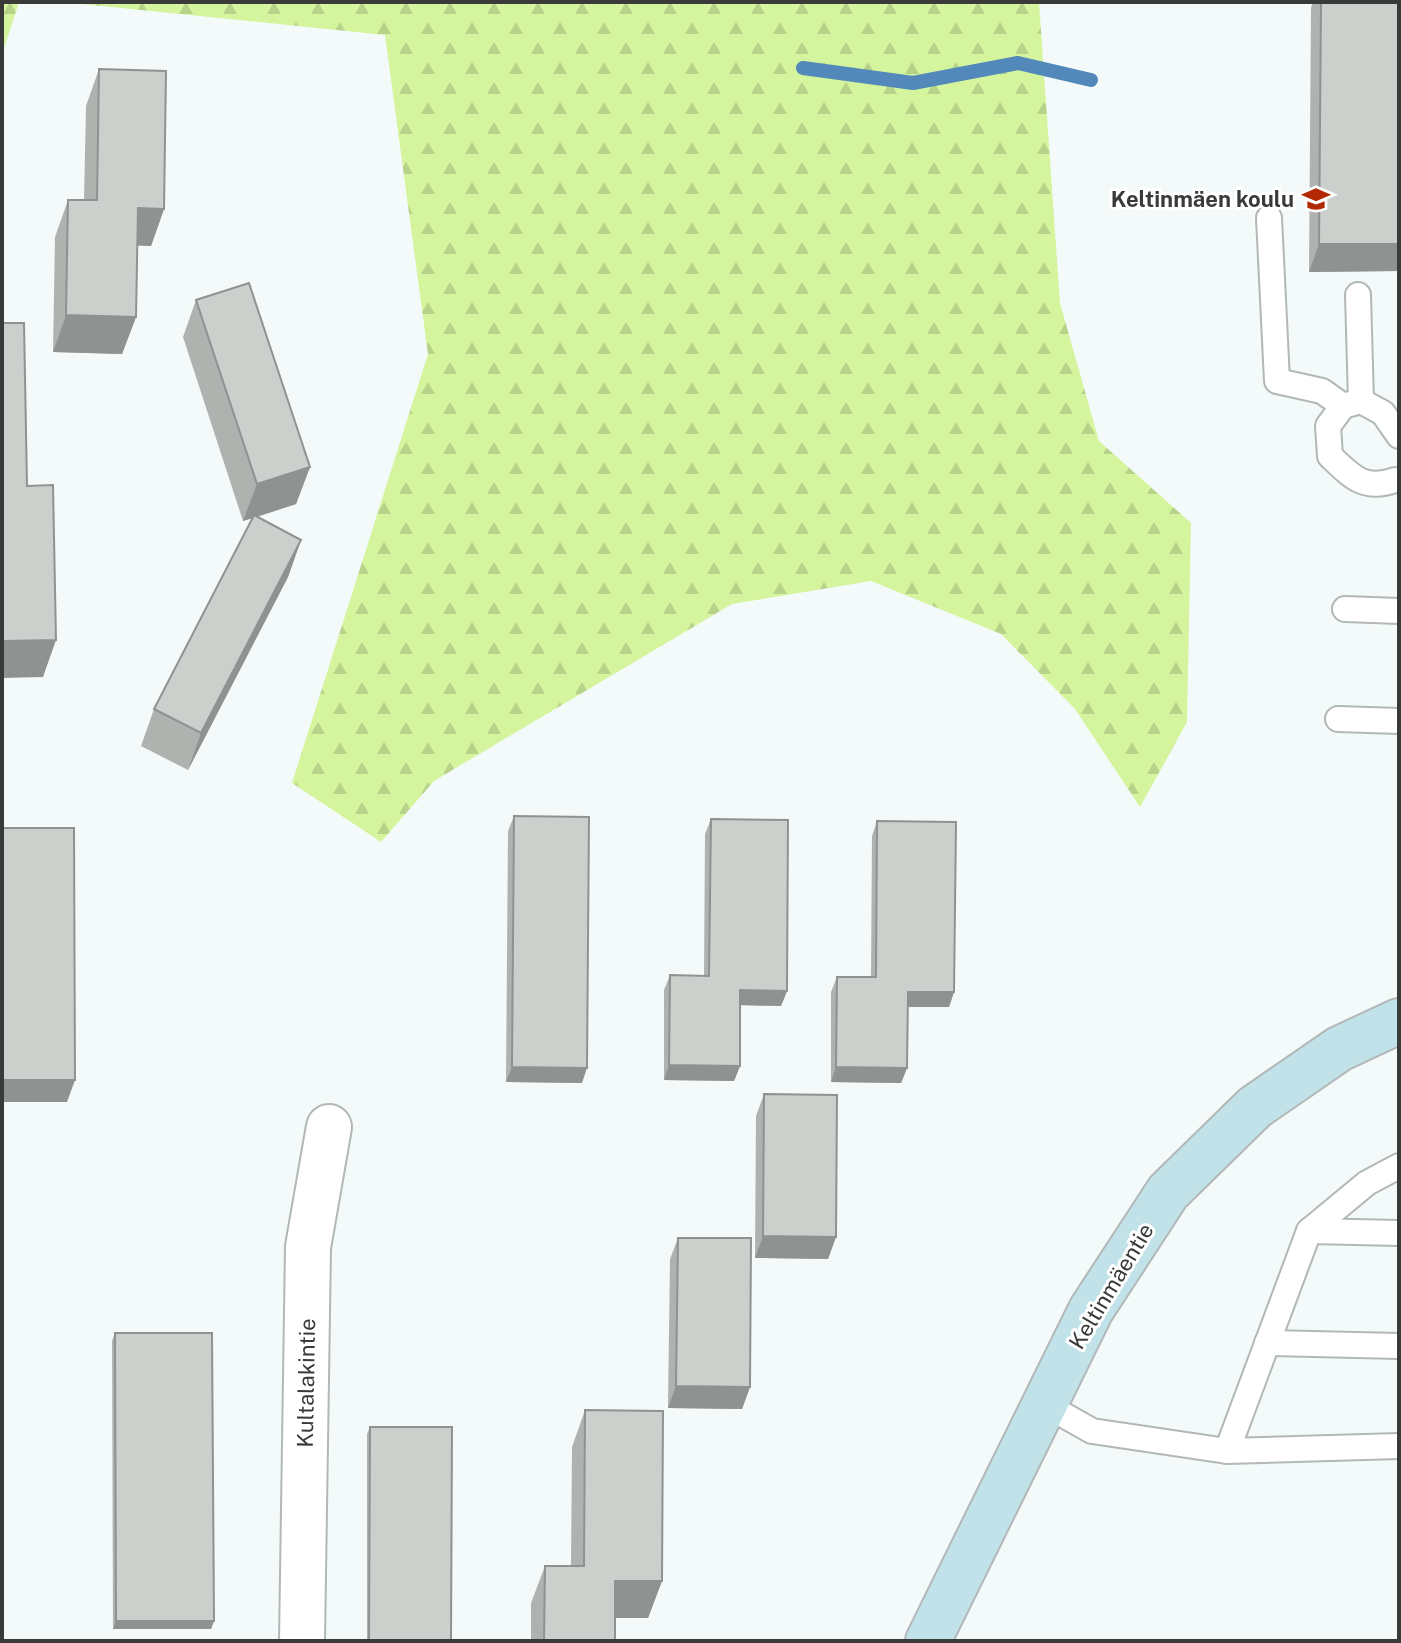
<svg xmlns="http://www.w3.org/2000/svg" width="1401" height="1643" viewBox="0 0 1401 1643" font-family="'Public Sans',sans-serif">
<defs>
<pattern id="forest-firs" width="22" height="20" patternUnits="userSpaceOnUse" patternTransform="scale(2)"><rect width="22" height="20" fill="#d4f59e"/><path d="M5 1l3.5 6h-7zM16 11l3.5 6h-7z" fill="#b7d389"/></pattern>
</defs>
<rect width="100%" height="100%" fill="#f4faf9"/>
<!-- forest -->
<g fill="url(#forest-firs)">
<path d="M 2,2 L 19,2 L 2,55 Z"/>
<path d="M 62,2 L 1039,2 L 1060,303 L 1099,441 L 1191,523 L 1187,722 L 1140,807 L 1075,709 L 1001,634 L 871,581 L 732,604 L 434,781 L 381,842 L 292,783 L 428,354 L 385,35 Z"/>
</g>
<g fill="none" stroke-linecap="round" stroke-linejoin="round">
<!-- stream -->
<path stroke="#5289ba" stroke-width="14" d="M 803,68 L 913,83 L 1018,63 L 1091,80"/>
<!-- service casing -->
<g stroke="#b2b8b7" stroke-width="28">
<g id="service">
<path d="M 1269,218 L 1277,381 L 1322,391 L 1343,406"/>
<path d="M 1358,295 L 1361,401"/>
<path d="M 1395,480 C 1364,491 1352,477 1330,456 L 1328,426 L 1343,406 L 1361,401 L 1383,413 L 1399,436"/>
<path d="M 1345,609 L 1399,611"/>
<path d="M 1338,719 L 1399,721"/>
<path d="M 1309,1231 L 1399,1233"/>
<path d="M 1267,1343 L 1399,1346"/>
<path d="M 1044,1404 L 1092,1431 L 1227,1451 L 1399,1446"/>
<path d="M 1227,1451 L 1309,1231 L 1367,1183 L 1399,1166"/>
</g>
</g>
<!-- minor casing -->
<g stroke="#b2b8b7" stroke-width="48">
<path id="minor" d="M 302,1641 L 308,1247 L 329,1127"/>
</g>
<!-- secondary casing -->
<g stroke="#b2b8b7" stroke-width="48">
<path id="secondary" d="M 928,1641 L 1091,1310 L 1168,1192 L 1255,1107 L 1339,1049 L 1399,1021"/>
</g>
<!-- service -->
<use href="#service" stroke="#fff" stroke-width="24"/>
<!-- minor -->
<use href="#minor" stroke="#fff" stroke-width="44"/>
<!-- secondary -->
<use href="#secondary" stroke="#c1e2e9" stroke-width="44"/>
</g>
<!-- wall -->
<g fill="#afb3b0">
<path d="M 1313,2 L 1399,2 L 1399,271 L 1309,272 L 1311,8 Z"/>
<path d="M 99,69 L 164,209 L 151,246 L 137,245 L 136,317 L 122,354 L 53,352 L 55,237 L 68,200 L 84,200 L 86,106 Z"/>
<path d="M 196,300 L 310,467 L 296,504 L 257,517 L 301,540 L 288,577 L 188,770 L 141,746 L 154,709 L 253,518 L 243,521 L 183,337 Z"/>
<path d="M 514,816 L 582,1083 L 506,1082 L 508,831 Z"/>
<path d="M 711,819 L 787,991 L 781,1006 L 740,1005 L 740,1066 L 734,1081 L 664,1080 L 664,990 L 670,975 L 704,976 L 705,834 Z"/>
<path d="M 877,821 L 954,992 L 949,1007 L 907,1007 L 907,1068 L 901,1083 L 831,1082 L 831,992 L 837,977 L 871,977 L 872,836 Z"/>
<path d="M 764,1094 L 836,1237 L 828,1259 L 755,1258 L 756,1116 Z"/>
<path d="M 678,1238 L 750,1387 L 742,1409 L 668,1408 L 670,1259 Z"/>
<path d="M 115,1333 L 214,1621 L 211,1629 L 113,1629 L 112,1341 Z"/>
<path d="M 585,1410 L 662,1581 L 648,1618 L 615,1618 L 615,1641 L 531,1641 L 531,1603 L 545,1566 L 571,1566 L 572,1447 Z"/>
<path d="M 370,1427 L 451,1641 L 367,1641 L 367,1434 Z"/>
</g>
<!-- shaded-wall -->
<g fill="#8f9290">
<path d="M 138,208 L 164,209 L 151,246 L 124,245 Z"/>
<path d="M 1319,244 L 1399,244 L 1399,271 L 1309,272 Z"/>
<path d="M 66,315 L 136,317 L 122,354 L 53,352 Z"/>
<path d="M 310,467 L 296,504 L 243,521 L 257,484 Z"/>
<path d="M 301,540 L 288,577 L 188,770 L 201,733 Z"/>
<path d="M 56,640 L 43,677 L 2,678 L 2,641 Z"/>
<path d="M 740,990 L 787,991 L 781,1006 L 735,1005 Z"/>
<path d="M 908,992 L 954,992 L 949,1007 L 902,1007 Z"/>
<path d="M 669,1065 L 740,1066 L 734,1081 L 664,1080 Z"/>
<path d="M 512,1067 L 587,1068 L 582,1083 L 506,1082 Z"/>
<path d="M 836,1067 L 907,1068 L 901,1083 L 831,1082 Z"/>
<path d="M 2,1080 L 75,1080 L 67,1102 L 2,1102 Z"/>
<path d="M 763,1236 L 836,1237 L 828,1259 L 755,1258 Z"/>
<path d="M 676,1386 L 750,1387 L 742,1409 L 668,1408 Z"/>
<path d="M 615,1581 L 662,1581 L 648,1618 L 601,1618 Z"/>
<path d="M 116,1621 L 214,1621 L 211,1629 L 113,1629 Z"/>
</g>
<!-- building -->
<g fill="#ccd0cd" stroke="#8f9290" stroke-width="2">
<path d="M 1321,2 L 1399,2 L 1399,244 L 1319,244 Z"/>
<path d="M 99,69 L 166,71 L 164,209 L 138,208 L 136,317 L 66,315 L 68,200 L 97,200 Z"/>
<path d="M 249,283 L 310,467 L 257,484 L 196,300 Z"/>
<path d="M 2,323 L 24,323 L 27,486 L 53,485 L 56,640 L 2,641 Z"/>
<path d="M 254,515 L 301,540 L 201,733 L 154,709 Z"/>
<path d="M 514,816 L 589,817 L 587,1068 L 512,1067 Z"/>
<path d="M 711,819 L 788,820 L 787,991 L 740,990 L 740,1066 L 669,1065 L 670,975 L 709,976 Z"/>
<path d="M 877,821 L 956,822 L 954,992 L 908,992 L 907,1068 L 836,1067 L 837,977 L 876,977 Z"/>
<path d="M 2,828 L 74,828 L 75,1080 L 2,1080 Z"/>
<path d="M 764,1094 L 837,1095 L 836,1237 L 763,1236 Z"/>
<path d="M 678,1238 L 751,1238 L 750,1387 L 676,1386 Z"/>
<path d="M 115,1333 L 212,1333 L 214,1621 L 116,1621 Z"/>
<path d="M 585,1410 L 663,1411 L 662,1581 L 615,1581 L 615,1641 L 544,1641 L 545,1566 L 584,1566 Z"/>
<path d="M 370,1427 L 452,1427 L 451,1641 L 369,1641 Z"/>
</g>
<!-- icons -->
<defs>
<g id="school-bare" transform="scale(2.16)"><path d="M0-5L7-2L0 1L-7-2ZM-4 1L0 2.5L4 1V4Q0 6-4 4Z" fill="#b32702" stroke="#fff" stroke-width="2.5" paint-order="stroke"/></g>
</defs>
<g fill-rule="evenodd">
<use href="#school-bare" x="1316" y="199"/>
</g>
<g text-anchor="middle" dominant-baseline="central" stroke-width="6" stroke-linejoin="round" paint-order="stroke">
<!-- poi labels -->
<g font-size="22" font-weight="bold" fill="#393b3b" stroke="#fff" text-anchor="end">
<text x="1294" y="199">Keltinmäen koulu</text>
</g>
<!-- street labels -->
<g font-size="22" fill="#393b3b" stroke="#fff">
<text transform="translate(1111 1286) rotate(-59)">Keltinmäentie</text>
<text transform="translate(306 1383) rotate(-89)">Kultalakintie</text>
</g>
</g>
<!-- border -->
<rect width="1401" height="1643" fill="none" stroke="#393b3b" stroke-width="8"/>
</svg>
